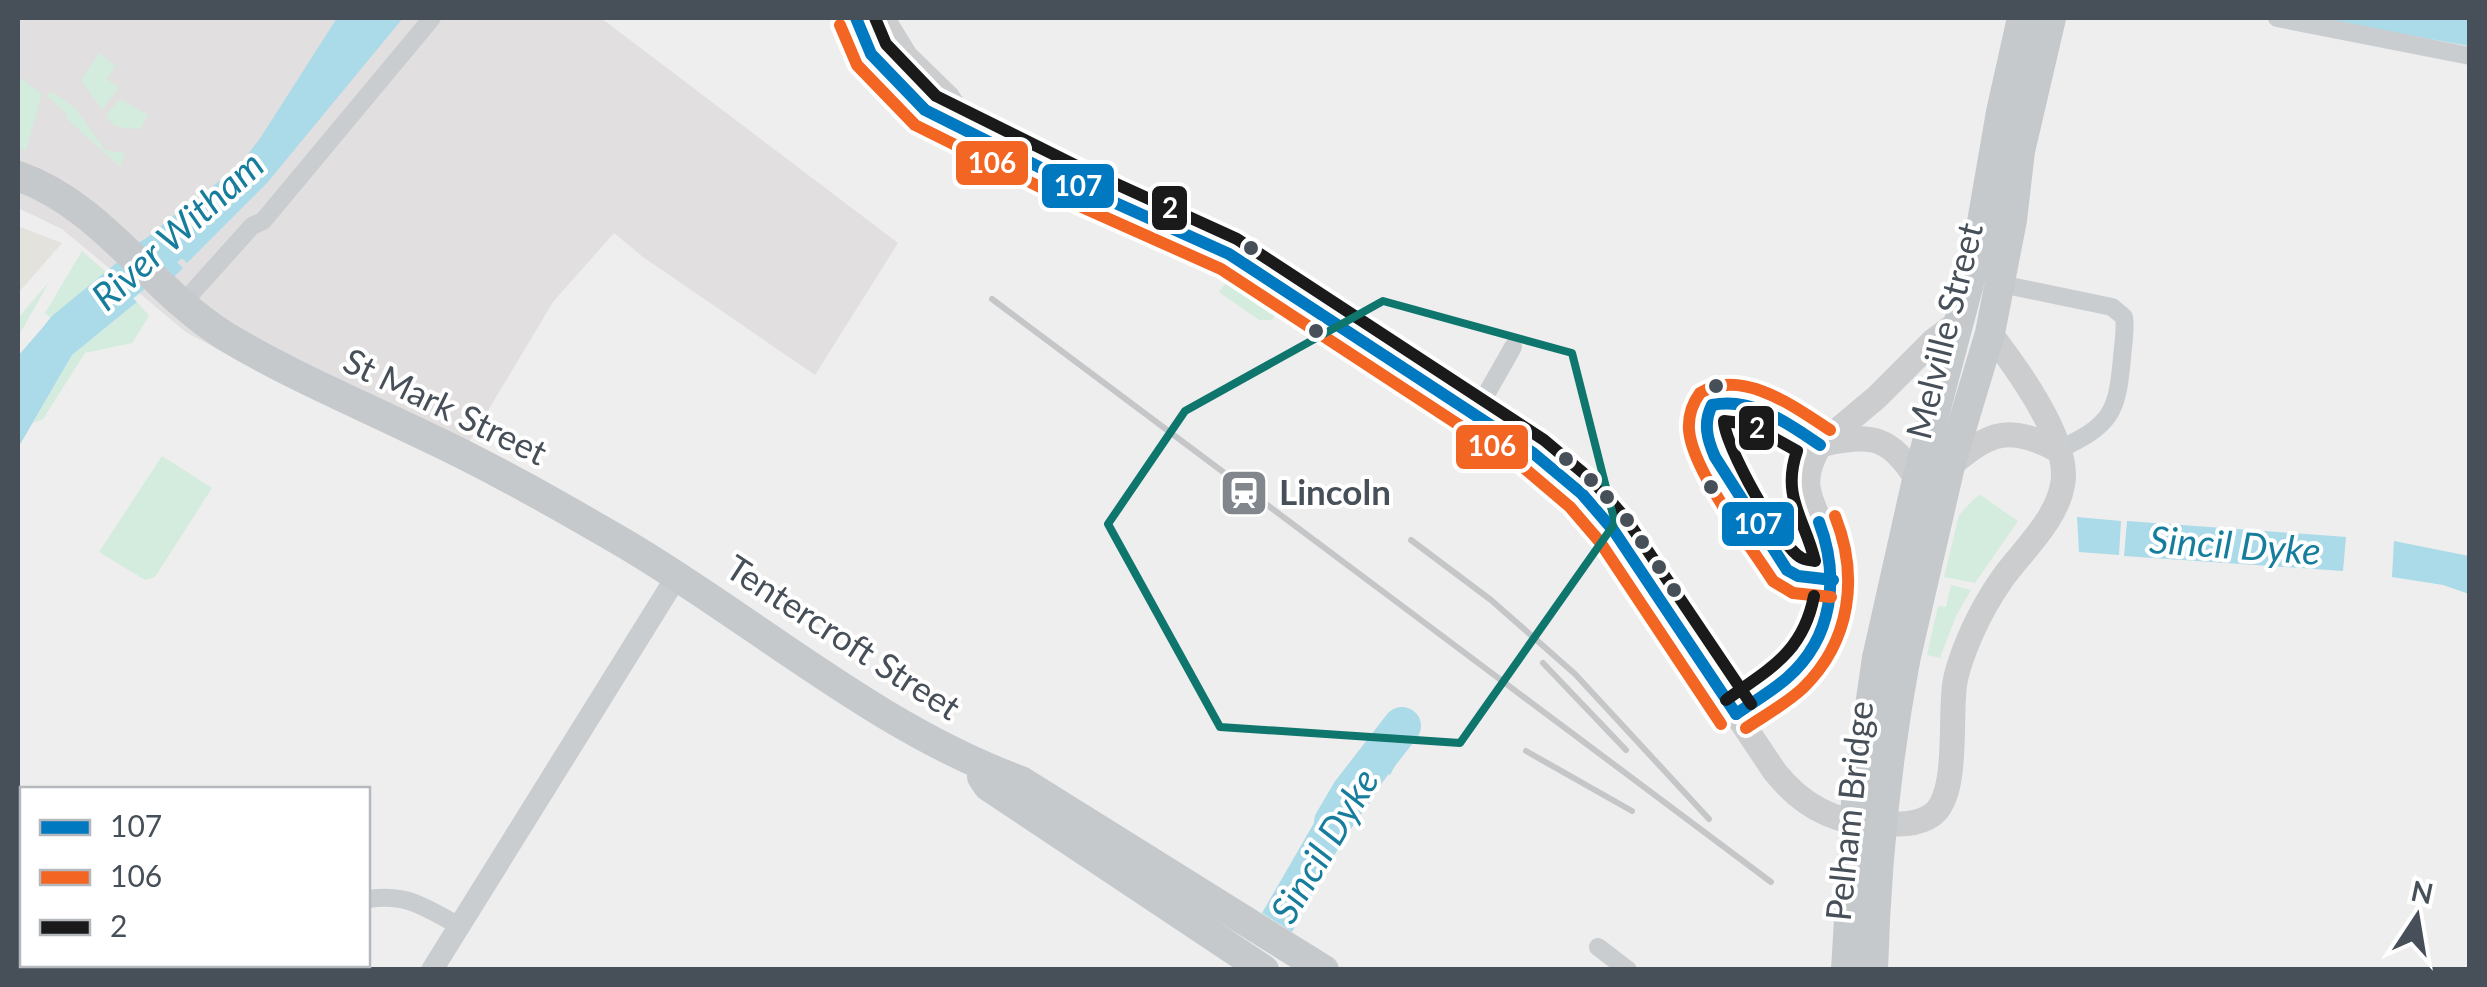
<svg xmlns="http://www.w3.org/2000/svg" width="2487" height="987" viewBox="0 0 2487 987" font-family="Lato,sans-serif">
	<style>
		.commercial { fill: #e4e2dc }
		.education { fill: #e1dfdf }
		.green { fill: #d4ecde }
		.water { fill: #abdae8 }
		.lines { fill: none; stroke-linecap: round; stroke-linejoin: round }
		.river { stroke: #abdae8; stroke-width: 38 }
		.minor { stroke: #cacdcf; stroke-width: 18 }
		.tertiary { stroke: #cacdcf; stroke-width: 22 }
		.secondary { stroke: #cbcdcf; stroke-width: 25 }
		.primary { stroke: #c5c9cc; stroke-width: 30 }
		.rail { stroke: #c4c6c8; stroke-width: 6 }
		.primary-bridge { stroke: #c5c9cc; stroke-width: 30 }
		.bus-1-casing { stroke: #fff; stroke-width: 20 }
		.bus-2-casing { stroke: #fff; stroke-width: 20 }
		.bus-3-casing { stroke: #fff; stroke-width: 20 }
		.bus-1 { stroke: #0079c1; stroke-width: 12 }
		.bus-2 { stroke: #f26522; stroke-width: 12 }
		.bus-3 { stroke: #1a1a1a; stroke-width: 12 }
		.marked { fill: none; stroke: #0f766e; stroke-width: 8; stroke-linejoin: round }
		.bus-dot { fill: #475059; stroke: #fff; stroke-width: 4 }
		.labels { text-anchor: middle; stroke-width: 8; stroke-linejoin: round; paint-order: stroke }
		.street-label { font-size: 35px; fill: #475059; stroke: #fff }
		.poi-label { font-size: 35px; font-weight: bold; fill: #475059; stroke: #fff; text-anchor: start }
		.water-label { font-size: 38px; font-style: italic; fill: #167d9c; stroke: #fff }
		.line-badge { stroke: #fff; stroke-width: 4 }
		.badge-label { font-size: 28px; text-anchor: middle; font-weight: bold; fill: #fff }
	</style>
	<rect width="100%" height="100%" fill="#efeeee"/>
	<polygon class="commercial" points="18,226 62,243 18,293"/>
	<polygon class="education" points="18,18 601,18 898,243 815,375 643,257 614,233 553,302 462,454 304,394 187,333 62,229 18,208"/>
	<g class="green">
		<polygon points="99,53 116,66 107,79 119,87 102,110 81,80"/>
		<polygon points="18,76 42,94 26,151 18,148"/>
		<polygon points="50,91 75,107 105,150 125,153 120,167 66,118 67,114 47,96"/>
		<path d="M120,99l28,16 -7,14c-15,-1 -28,1 -35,-14z"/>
		<polygon points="82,251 106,272 51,318 45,313"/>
		<polygon points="1228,280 1275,315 1272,320 1259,320 1219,292"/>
		<polygon points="49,282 18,337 18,318"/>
		<polygon points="137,302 149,316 132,343 85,353 43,419 33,423 72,355"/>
		<polygon points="162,456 212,488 155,577 145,580 99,552"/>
		<polygon points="1979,494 2018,521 1975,583 1944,577 1959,515"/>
		<polygon points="1951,585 1971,590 1956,616 1940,658 1927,655 1938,606 1946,607"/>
	</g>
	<g class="water">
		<polygon points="337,18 403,18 267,183 187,263 155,233 239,165 259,140"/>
		<polygon points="2313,18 2469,18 2469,46"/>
		<polygon points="150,236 183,268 174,277 138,243"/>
		<polygon points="106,272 137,302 72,355 18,448 18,356 51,318"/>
		<polygon points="2077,517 2121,521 2119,555 2079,552"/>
		<polygon points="2127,521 2346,537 2343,571 2124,556"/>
		<polygon points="2394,541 2469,556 2469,594 2443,585 2392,577"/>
		<polygon points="1394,720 1412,733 1390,775 1363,755"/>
		<polygon points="1348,771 1377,792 1345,836 1292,932 1262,913 1329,797"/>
	</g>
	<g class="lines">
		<g class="river">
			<polyline points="18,392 65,330 207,213"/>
			<polyline points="1333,822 1350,793 1402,726"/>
		</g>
		<g class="minor">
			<polyline points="2277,18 2470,56"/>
			<path d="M2001,284l111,23 12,10c2,13 -1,27 -2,41 -5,56 -11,67 -64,92"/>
			<polyline points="181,305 252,226 263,221 432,18"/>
			<polyline points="1475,414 1513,347"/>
			<polyline points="18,843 22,845"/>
			<polyline points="18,868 22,870"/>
			<path d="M368,899c39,-6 56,8 90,26"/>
			<polyline points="1598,947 1628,970"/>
		</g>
		<polyline class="tertiary" points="432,970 677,576"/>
		<g class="secondary">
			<path d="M856,18l15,36 54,56 146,73 88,37 96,49 248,163 61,46 50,53 161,241c25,31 57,51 98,51 19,1 42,4 59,-8 28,-20 17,-100 23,-133 3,-17 10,-34 17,-50 8,-18 19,-37 30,-53 21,-29 56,-60 61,-97 6,-43 -47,-115 -73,-149"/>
			<polyline points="882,18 906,57 948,98 968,130"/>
			<path d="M1824,444c48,-11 67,-7 93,36"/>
			<path d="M1950,466c41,-35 59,-41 108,-16"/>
			<path d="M1736,714c18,-13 41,-25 57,-40 33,-33 51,-91 34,-136 -15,-38 -31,-53 -7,-93l57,-48 56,-56 24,-18"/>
		</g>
		<g class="primary">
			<path d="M18,176c85,30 132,113 207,160 63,38 130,66 196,98 71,33 139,72 206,111 131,78 250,183 394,236l303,189"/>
			<polyline points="1877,658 1917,480 1976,257 2001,112 2022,18"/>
			<polyline points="1905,661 1950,466 1990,333 2012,220 2020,151 2051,18"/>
			<polyline points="982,777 988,786 1264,970"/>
		</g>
		<g class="rail">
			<polyline points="992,299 1771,882"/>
			<polyline points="1411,540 1491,600 1575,674 1709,819"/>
			<polyline points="1543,663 1626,750"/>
			<polyline points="1526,751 1632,811"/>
		</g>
		<g class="primary-bridge">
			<polyline points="1846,970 1856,803 1877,658"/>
			<path d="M1873,970c3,-104 13,-207 32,-309"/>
		</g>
		<g class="bus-1-casing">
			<g id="bus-1">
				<polyline points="856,18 871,54 925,110 1071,183 1229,254 1533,453 1582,494 1614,531 1736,714"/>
				<path d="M1820,445c-33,-22 -67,-48 -108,-40 -9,18 -5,34 3,52l72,113 11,6 35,4"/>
				<path d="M1736,714c17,-12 35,-22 51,-36 46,-40 53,-101 32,-156"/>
			</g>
		</g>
		<g class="bus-2-casing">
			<g id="bus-2">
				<polyline points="840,25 857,65 915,125 1064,199 1221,269 1523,467 1570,507 1600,542 1721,724"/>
				<path d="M1830,430c-34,-22 -88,-63 -130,-37 -8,11 -12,23 -11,37 3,40 61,115 84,151l20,12 38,4"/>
				<path d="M1746,728c19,-13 40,-24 57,-40 48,-47 56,-112 32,-172"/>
			</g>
		</g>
		<g class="bus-3-casing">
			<g id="bus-3">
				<polyline points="875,18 886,44 936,96 1079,167 1237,239 1544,440 1594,482 1627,520 1751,704"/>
				<path d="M1724,421l25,3 48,27c-16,46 8,68 18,110 -5,-1 -11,-1 -15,-4 -20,-12 -76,-113 -76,-136z"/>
				<path d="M1726,700c43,-31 77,-47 88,-104"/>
			</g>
		</g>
		<use href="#bus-1" class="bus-1"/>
		<use href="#bus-2" class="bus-2"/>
		<use href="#bus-3" class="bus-3"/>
	</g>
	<path class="marked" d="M1383,301l189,52 43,170 -155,220 -240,-16 -112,-203 77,-113z"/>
	<defs>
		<g id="station-square" transform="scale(2.5)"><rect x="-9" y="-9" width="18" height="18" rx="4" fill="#82878d" stroke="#fff"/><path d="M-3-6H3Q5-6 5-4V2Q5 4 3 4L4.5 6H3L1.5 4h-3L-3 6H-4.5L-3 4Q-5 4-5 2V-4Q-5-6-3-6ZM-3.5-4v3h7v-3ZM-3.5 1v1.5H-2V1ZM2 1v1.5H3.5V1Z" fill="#fff"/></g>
	</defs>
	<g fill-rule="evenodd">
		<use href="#station-square" x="1244" y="493"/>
	</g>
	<g class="bus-dot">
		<circle cx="1251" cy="248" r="9"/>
		<circle cx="1316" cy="331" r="9"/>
		<circle cx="1716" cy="386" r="9"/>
		<circle cx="1566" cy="459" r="9"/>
		<circle cx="1591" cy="480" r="9"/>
		<circle cx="1711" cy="487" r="9"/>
		<circle cx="1607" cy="497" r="9"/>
		<circle cx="1627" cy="520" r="9"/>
		<circle cx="1642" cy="542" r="9"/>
		<circle cx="1659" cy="567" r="9"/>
		<circle cx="1674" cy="590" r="9"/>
	</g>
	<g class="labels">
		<g class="street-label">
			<text transform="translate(1945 331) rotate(-76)" y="12">Melville Street</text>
			<text transform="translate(445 407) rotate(26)" y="12">St Mark Street</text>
			<text transform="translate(843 638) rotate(33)" y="12">Tentercroft Street</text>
			<text transform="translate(1850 811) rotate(-84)" y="12">Pelham Bridge</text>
		</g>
		<g class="poi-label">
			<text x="1279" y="505">Lincoln</text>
		</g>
		<g class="water-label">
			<text transform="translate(178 231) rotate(-42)" y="13">River Witham</text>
			<text transform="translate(2235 546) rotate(4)" y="13">Sincil Dyke</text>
			<text transform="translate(1325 846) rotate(-59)" y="13">Sincil Dyke</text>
		</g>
	</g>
	<g class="line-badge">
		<rect x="954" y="139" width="76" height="48" rx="10" fill="#f26522"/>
		<rect x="1040" y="162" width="76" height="48" rx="10" fill="#0079c1"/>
		<rect x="1150" y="184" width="39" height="48" rx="10" fill="#1a1a1a"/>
		<rect x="1737" y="404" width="39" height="48" rx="10" fill="#1a1a1a"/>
		<rect x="1454" y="423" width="76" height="48" rx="10" fill="#f26522"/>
		<rect x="1720" y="500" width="76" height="48" rx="10" fill="#0079c1"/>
	</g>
	<g class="badge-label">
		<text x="992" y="173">106</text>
		<text x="1078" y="196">107</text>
		<text x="1170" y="218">2</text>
		<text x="1757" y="438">2</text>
		<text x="1492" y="456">106</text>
		<text x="1758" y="534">107</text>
	</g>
	<rect width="2487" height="987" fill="none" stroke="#475059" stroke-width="40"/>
	<rect x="20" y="787" width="350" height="180" fill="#ffffff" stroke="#b5b9bd" stroke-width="2.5"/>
	<rect x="40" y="820" width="50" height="15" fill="#0079c1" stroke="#b5b9bd" stroke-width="2.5"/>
	<text x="110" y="837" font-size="30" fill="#475059">107</text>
	<rect x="40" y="870" width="50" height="15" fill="#f26522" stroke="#b5b9bd" stroke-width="2.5"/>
	<text x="110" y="887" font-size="30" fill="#475059">106</text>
	<rect x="40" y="920" width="50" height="15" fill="#1a1a1a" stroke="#b5b9bd" stroke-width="2.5"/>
	<text x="110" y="937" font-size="30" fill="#475059">2</text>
	<g transform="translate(2417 917) rotate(12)" stroke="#ffffff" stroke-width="8" paint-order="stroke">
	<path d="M0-8L18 38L0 25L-18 38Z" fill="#475059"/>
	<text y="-15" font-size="28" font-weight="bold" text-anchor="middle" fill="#475059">N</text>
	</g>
</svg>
